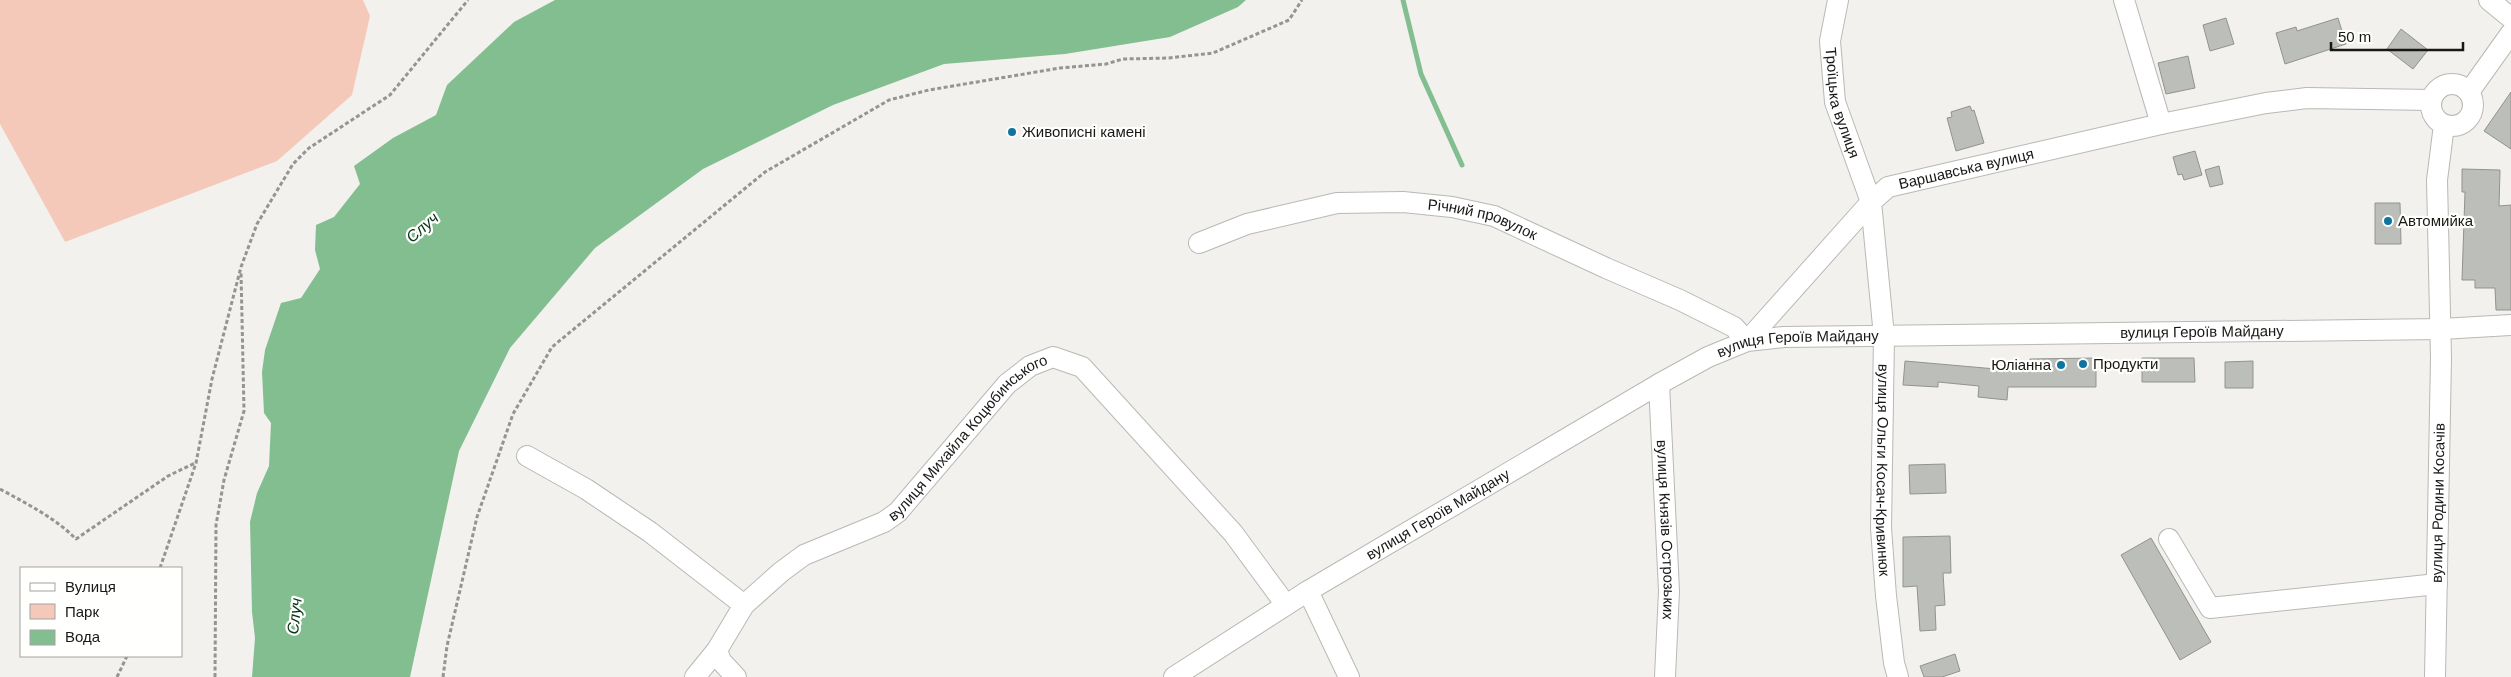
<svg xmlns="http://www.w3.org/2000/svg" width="2511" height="677" viewBox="0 0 2511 677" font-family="Arial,sans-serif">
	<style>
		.green { fill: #f5c9ba }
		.water { fill: #82be90 }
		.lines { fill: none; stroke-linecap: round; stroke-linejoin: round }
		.stream { stroke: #82be90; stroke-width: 5 }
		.building { fill: #bcbeba; stroke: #929390 }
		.minor-casing { stroke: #b9b8b5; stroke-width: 22 }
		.path { stroke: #949492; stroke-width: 3; stroke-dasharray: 4 2.5; stroke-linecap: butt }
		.minor { stroke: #fff; stroke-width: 20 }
		.poi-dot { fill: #0e75a1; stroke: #fffffd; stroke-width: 2 }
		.labels { text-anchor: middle; stroke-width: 4.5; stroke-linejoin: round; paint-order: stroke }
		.street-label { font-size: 15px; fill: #181817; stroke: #fffffd }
		.poi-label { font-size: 15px; fill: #181817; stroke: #fffffd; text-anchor: start }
		.water-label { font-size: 16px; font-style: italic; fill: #063517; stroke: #fffffd }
	</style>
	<rect width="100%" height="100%" fill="#f2f1ee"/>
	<polygon class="green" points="0,0 363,0 370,16 352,95 277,161 65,242 0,124"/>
	<polygon class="water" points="555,0 1246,0 1238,7 1170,37 1065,54 944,64 833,105 703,169 595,248 510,348 459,451 410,677 252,677 255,638 252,612 250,522 257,493 269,466 271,423 264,413 262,372 265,350 281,303 301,298 320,269 315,250 316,225 334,217 360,184 354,166 393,138 436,115 447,85 514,22"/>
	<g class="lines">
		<polyline class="stream" points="1403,0 1421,74 1462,165"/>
	</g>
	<g class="building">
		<polygon points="2226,18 2234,44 2210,51 2203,25"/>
		<polygon points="2338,18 2346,44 2285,64 2276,33 2296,27 2297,31"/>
		<polygon points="2401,29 2428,50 2413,69 2387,49"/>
		<polygon points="2188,56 2195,88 2166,94 2158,63"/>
		<polygon points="2511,92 2511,149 2484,131"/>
		<polygon points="1970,106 1972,111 1974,110 1984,143 1956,151 1947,118 1952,117 1951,112"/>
		<polygon points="2195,151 2202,175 2184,180 2182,174 2178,175 2173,157"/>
		<polygon points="2219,166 2223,184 2210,187 2205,170"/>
		<polygon points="2462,169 2500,170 2499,206 2511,205 2511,310 2496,310 2495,288 2475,288 2475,280 2462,280 2465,192 2462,192"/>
		<polygon points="2375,203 2400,203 2401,244 2375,244"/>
		<polygon points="2096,358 2096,387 2008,387 2007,400 1978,397 1979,386 1938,382 1938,387 1903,385 1905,361 2030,372 2030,359"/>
		<polygon points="2142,358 2194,358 2195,382 2142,382"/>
		<polygon points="2253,361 2253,388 2225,388 2225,362"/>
		<polygon points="1945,464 1946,493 1910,494 1909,465"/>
		<polygon points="1950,536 1951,573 1943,573 1945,605 1935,606 1936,630 1920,631 1917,586 1903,587 1903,537"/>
		<polygon points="2151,538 2211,642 2180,660 2121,555"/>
		<polygon points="1955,654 1960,671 1942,677 1924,677 1920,666"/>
	</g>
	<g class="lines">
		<g class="minor-casing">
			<g id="minor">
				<path id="s1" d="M1838,0l-8,41 5,61 36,100 13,134 -3,192 5,68 8,67 4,14"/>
				<polyline points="2124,0 2161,124"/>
				<polyline points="2489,0 2511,18"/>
				<circle cx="2452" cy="105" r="21"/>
				<polyline points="2469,92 2511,33"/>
				<path id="s2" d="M1199,243l48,-19 90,-21 66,-1 49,5 42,9 112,52 74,32 54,27 13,14 124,-139 17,-15 273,-63 105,-21 41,-5 124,2"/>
				<path id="s3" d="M1659,384l10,207 -4,86"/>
				<polyline points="527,456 586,489 650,532 744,605"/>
				<polyline points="2169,539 2210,608 2437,584"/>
				<polyline points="1308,591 1349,677"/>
				<polyline points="717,650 721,661 736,677"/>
				<path id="s4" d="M695,677l22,-27 27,-45 37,-33 23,-17 80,-33 14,-10 109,-128 23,-18 23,-9 29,10 151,166 53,72"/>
				<path id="s5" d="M1174,677l134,-86 351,-207 49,-27 39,-16 37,-4 657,-8 70,-4"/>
				<path id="s6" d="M2435,677l6,-319 -4,-178 7,-55"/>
			</g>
		</g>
		<g class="path">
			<path d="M0,489c27,15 54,28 76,50l92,-63 27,-13"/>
			<polyline points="160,568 196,463 212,379 241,267 257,224 293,164 309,148 390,95 468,0"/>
			<polyline points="117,677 127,656"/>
			<polyline points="215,677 216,525 224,480 244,411 241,272"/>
			<polyline points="443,677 447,646 477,517 513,414 552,347 765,172 889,100 929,90 1060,68 1106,64 1123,59 1169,58 1213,53 1289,20 1302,0"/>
		</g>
		<use href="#minor" class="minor"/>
	</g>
	<g class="poi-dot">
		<circle cx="1012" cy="132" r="5"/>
		<circle cx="2388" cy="221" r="5"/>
		<circle cx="2083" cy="364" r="5"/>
		<circle cx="2061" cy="365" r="5"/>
	</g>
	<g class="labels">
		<g class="street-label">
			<text dy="5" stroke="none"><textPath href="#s1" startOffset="105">Троїцька вулиця</textPath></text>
			<text dy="5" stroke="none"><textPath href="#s2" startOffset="875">Варшавська вулиця</textPath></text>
			<text dy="5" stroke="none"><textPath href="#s2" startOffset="292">Річний провулок</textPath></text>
			<text dy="5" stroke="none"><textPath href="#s5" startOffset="1120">вулиця Героїв Майдану</textPath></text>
			<text dy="5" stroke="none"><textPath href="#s5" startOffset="715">вулиця Героїв Майдану</textPath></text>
			<text dy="5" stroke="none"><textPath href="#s4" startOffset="372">вулиця Михайла Коцюбинського</textPath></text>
			<text dy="5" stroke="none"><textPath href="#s1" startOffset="478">вулиця Ольги Косач-Кривинюк</textPath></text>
			<text dy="5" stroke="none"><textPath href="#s6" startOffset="174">вулиця Родини Косачів</textPath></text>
			<text dy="5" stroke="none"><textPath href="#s5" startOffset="310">вулиця Героїв Майдану</textPath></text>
			<text dy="5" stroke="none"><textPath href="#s3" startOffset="146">вулиця Князів Острозьких</textPath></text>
		</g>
		<g class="poi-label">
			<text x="1022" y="137">Живописні камені</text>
			<text x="2398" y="226">Автомийка</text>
			<text x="2093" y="369">Продукти</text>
			<text x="2051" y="370" text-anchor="end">Юліанна</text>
		</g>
		<g class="water-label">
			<text transform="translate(422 227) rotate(-41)" y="6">Случ</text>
			<text transform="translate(294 616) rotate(-84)" y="6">Случ</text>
		</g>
	</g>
	<rect x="20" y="567" width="162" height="90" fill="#fffffd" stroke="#a3a3a1"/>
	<rect x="30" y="583" width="25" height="8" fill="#ffffff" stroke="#a3a3a1"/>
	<text x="65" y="592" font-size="15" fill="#181817">Вулиця</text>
	<rect x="30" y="604" width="25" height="15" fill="#f5c9ba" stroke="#a3a3a1"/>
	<text x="65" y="617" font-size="15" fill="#181817">Парк</text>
	<rect x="30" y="630" width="25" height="15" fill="#82be90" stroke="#a3a3a1"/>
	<text x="65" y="642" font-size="15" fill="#181817">Вода</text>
	<path d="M2331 42v8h132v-8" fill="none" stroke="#181817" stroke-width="2.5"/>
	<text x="2338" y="42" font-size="15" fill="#181817" stroke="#fffffd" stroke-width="4" paint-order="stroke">50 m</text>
</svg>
